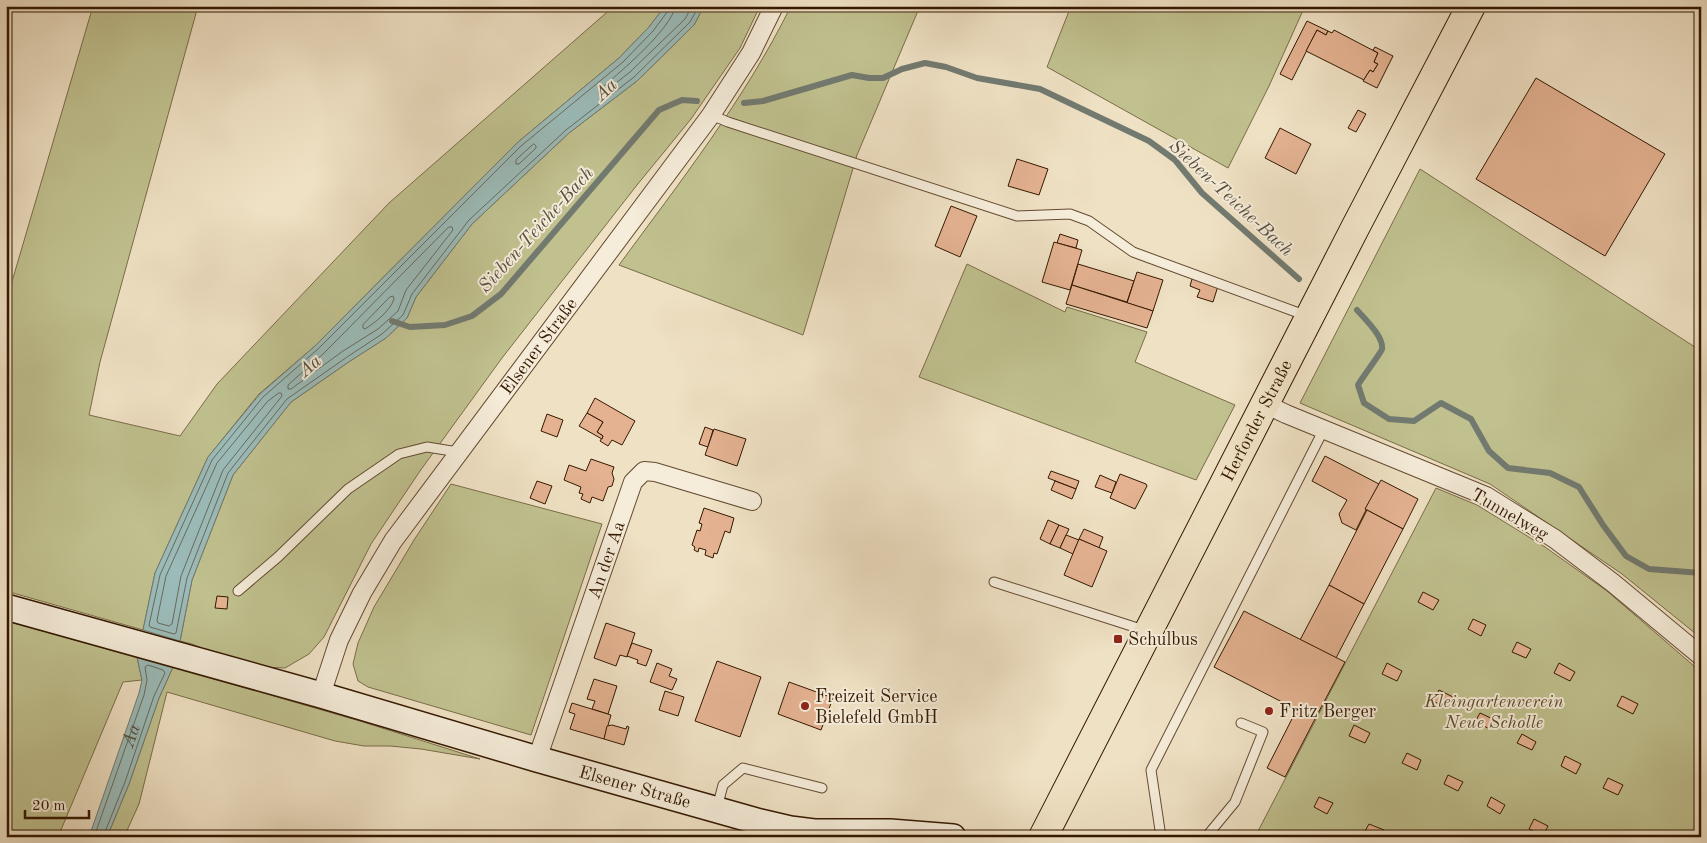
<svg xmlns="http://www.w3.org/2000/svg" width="1707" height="843" viewBox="0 0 1707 843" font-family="'Old Standard TT',serif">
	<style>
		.green { fill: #c0c18f; stroke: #7a6c48 }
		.water { fill: #9bbcba; stroke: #727a70 }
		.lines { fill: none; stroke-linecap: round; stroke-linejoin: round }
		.shore { stroke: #686a5d; stroke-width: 1 }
		.stream { stroke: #727a70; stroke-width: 6 }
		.building { fill: #e4b291; stroke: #341800 }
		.service-casing { stroke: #634a31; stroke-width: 11 }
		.minor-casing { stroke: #634a31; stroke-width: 20 }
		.secondary-casing { stroke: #341800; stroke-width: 28 }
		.primary-casing { stroke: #341800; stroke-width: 30 }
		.service { stroke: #f5ecd9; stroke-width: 9 }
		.minor { stroke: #f5ecd9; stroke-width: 18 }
		.secondary { stroke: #f5ecd9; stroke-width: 25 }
		.primary { stroke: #efe1c4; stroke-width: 28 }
		.poi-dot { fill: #8f2418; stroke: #f5ecd9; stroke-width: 2 }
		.labels { text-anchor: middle; stroke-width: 4; stroke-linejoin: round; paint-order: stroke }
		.street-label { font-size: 18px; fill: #341800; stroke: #f5ecd9 }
		.poi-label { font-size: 18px; fill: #341800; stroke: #f5ecd9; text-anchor: start }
		.park-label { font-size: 18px; font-style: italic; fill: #5e4b2b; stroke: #f5ecd9 }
		.water-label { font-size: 19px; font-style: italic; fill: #585141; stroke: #f5ecd9 }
	</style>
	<rect width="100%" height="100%" fill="#efe1c4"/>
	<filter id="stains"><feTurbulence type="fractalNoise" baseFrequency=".004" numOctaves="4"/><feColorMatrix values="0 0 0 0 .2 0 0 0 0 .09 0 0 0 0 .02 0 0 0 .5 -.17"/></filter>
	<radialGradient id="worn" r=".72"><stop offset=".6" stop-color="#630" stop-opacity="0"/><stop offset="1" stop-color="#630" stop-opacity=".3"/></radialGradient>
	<g class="green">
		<polygon points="93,6 198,6 100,362 89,415 180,436 217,384 389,203 614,6 665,6 649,27 619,58 518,142 315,346 259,394 208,457 155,573 143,630 6,591 6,302"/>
		<polygon points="704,6 760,6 740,48 691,119 637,185 502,358 420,471 371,544 324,637 309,654 285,668 262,667 226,659 192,644 180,641 192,580 233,475 291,402 350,361 386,338 407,318 416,297 472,224 569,133 637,81 694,25"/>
		<path d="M791,6h129l-63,149 -54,180 -184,-70c61,-83 126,-166 172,-259z"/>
		<polygon points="1071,6 1305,6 1269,86 1228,168 1047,67"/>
		<polygon points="1420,169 1701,351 1701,638 1622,574 1490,484 1300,403"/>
		<polygon points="967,264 1065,312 1067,307 1147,332 1135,362 1235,405 1196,480 919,377"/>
		<polygon points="451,484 602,524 531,735 368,687 358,681 353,664 358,643 374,607 414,540"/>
		<polygon points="1436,488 1477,505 1545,547 1607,591 1701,672 1701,837 1255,837"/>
		<polygon points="6,621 137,657 142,680 123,682 58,837 6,837"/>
		<polygon points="173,667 360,721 480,759 421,749 390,746 364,746 335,741 167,692 139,804 124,837 107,837 129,784 159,698"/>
	</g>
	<g class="water">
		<polygon points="665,6 704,6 694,25 637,81 569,133 472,224 416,297 407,318 386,338 350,361 291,402 233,475 192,580 180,641 143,630 155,573 208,457 260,394 315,346 518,142 619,58 649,27"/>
		<polygon points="137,657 173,667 159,698 129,784 107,837 89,837 139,693 142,680"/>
	</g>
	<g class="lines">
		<g class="shore">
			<polyline points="669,6 668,11 653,31 623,62 521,146 318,349 263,397 212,460 160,575 149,625 150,627 174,634 176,633 187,578 228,473 287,399 347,357 382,334 403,315 412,294 469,220 566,130 634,77 690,22 699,6"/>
			<path d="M675,6c-1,21 -59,70 -76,84v4h3l28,-22 55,-53 7,-13"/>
			<polygon points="534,144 536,146 536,148 519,164 516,164 516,160"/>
			<polygon points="449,227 452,227 453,230 406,290 398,311 378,329 343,351 291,389 288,389 288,385 323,354"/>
			<path d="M390,297l3,-1 1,3c-4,12 -18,23 -29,30l-2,-1v-3z"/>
			<polygon points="279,393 281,393 282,396 223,470 181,576 172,624 169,626 158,623 157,620 166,576 217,463 267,402"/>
			<path id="s1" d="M94,837l50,-142 3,-15 -2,-13 3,-2 15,5 2,3 -11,23 -29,86 -22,55"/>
		</g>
		<g class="stream">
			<polyline points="744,103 763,101 852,75 869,78 883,78 902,69 925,63 946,67 977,78 1040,89 1149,141 1175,160 1202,193 1299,279"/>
			<path d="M1357,310c8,9 27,27 25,39 -1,4 -21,30 -24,36l6,18 25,16 25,2 27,-18 30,16 18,32 19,17 42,5 29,14 24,38 23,31 23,13 52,4"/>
			<polyline points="392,321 410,327 445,325 472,316 501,294 659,110 682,100 697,101"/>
		</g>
	</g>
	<g class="building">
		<polygon points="1307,21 1328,31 1326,35 1317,30 1292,80 1280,74"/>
		<polygon points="1317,30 1326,35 1328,31 1332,33 1334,30 1378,53 1374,62 1378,64 1373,72 1370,70 1364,80 1306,51"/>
		<polygon points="1375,47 1393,56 1377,88 1363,81 1370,70 1373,72 1378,64 1374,62 1378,53 1373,50"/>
		<polygon points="1536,78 1665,154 1605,256 1476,179"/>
		<polygon points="1358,110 1366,114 1356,132 1348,128"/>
		<polygon points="1280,128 1311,144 1296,174 1265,158"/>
		<polygon points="1017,159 1048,169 1039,195 1008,186"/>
		<polygon points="951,206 977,216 960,257 935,246"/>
		<polygon points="1060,234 1078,240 1076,248 1057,243"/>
		<polygon points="1054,242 1082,250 1070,290 1042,282"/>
		<polygon points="1078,264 1134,281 1127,302 1072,285"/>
		<polygon points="1137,272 1163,280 1153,311 1127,303"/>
		<polygon points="1192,279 1218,286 1213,302 1197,297 1200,290 1190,286"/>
		<polygon points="1072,285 1153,311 1147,328 1066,304"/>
		<polygon points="595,398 635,421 622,445 612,440 608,446 600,441 603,436 597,432 603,422 587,413"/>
		<polygon points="587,413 603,422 597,432 603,436 602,439 579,426"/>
		<polygon points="547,414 563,420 557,437 541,431"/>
		<polygon points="705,427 713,430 708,447 699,444"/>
		<polygon points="714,429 746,439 737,466 705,455"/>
		<polygon points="1325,456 1379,484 1356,530 1342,523 1339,514 1347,500 1312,481"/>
		<polygon points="591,459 614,467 612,473 614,479 612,486 608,487 603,501 592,497 590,503 581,499 583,494 579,493 581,487 564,480 569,465 586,471"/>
		<polygon points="1051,471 1079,481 1076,489 1048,478"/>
		<polygon points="1120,474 1146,484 1147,486 1135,509 1110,498"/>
		<polygon points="1100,475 1116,482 1112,493 1095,487"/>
		<polygon points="1381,480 1418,499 1403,529 1365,509"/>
		<polygon points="537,481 552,486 545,504 530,498"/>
		<polygon points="1055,481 1076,489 1072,499 1051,490"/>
		<polygon points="704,508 734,518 730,533 725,531 717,554 714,553 713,558 705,555 706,550 699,548 698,552 694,550 695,547 692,545 697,530 700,531 702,524 699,523"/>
		<polygon points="1367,510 1403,529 1364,604 1329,585"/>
		<polygon points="1048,520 1059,525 1050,544 1040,539"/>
		<polygon points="1059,525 1069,529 1060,548 1050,544"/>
		<polygon points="1084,529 1103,537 1099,548 1079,539"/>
		<polygon points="1066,535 1079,540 1073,554 1060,548"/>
		<polygon points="1079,539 1107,551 1092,587 1064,575"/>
		<polygon points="1329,585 1364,604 1336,658 1300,640"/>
		<polygon points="1423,592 1439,600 1433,610 1418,602"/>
		<polygon points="217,596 228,597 227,609 215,608"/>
		<polygon points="1244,611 1345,662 1315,719 1214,667"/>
		<polygon points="1473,619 1486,625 1481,636 1468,629"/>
		<polygon points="606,623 635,633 627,657 620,655 616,666 594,658"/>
		<polygon points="1517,642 1531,649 1526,658 1512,652"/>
		<polygon points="632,643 652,650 646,666 637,663 638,660 627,656"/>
		<polygon points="717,661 761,677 740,737 695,721"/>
		<polygon points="657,663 672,669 669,676 677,679 672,690 650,682"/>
		<polygon points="1387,663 1402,671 1397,681 1382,674"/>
		<polygon points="1559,663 1575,672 1570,681 1554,673"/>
		<polygon points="594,679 617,686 608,714 592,709 595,701 587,699"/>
		<polygon points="789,682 833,698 821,730 778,714"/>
		<polygon points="1439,690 1453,697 1447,708 1433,701"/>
		<polygon points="665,691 684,697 678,716 659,710"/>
		<polygon points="1622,696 1638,704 1633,714 1617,706"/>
		<polygon points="572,703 611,715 604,739 570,729 575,714 569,712"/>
		<polygon points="1297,709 1315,719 1285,777 1267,768"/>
		<polygon points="1480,713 1495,720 1490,729 1475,722"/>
		<polygon points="612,725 626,729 627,726 629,727 624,745 604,739 607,726"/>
		<polygon points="1354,725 1370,733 1365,743 1349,736"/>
		<polygon points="1522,734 1536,742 1532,750 1517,743"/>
		<polygon points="1407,753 1421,760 1417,770 1402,763"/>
		<polygon points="1565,756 1581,764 1576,774 1561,766"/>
		<polygon points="1448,775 1463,782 1458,791 1444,784"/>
		<polygon points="1608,778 1623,785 1618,795 1603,788"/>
		<polygon points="1319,797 1333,803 1327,814 1314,807"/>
		<polygon points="1491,797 1505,805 1500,814 1487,806"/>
		<polygon points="1534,819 1548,826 1543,836 1529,829"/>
		<polygon points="1369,824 1384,830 1381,837 1372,837 1364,833"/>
	</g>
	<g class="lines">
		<g class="service-casing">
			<g id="service">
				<polyline points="711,115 728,122 1017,216 1070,214 1089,221 1133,252 1307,316"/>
				<polyline points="994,582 1147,631"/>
				<polyline points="238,591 278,557 348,489 399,454 427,447 458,452"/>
				<polyline points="717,808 723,785 743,768 822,788"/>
				<polyline points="1161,837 1151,770 1324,429"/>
				<polyline points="1206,837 1235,802 1263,732 1241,723"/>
			</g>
		</g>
		<g class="minor-casing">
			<g id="minor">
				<polyline points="1265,404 1286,414 1486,496 1555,539 1613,583 1701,656"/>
				<path id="s2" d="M321,695l18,-55 23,-47 31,-52 318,-426 40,-62 23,-47"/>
				<polyline points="537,759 633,482 644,471 655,472 752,501"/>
			</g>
		</g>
		<g class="secondary-casing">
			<g id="secondary">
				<path id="s3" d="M6,607l315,88 216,64 223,63 30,7 24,3h76l63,5"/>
			</g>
		</g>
		<g class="primary-casing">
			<g id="primary">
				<path id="s4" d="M1043,837l312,-609 116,-222"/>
			</g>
		</g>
		<use href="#service" class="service"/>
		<use href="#minor" class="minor"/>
		<use href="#secondary" class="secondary"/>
		<use href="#primary" class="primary"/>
	</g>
	<g class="poi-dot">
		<rect x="1113" y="634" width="10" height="10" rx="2.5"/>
		<circle cx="805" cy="706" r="5"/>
		<circle cx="1269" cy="711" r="5"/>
	</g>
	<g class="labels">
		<g class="street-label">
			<text dy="6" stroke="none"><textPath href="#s2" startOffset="414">Elsener Straße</textPath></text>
			<text dy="6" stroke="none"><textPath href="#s4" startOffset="468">Herforder Straße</textPath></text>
			<text transform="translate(1510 514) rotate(30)" y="6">Tunnelweg</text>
			<text transform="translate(606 560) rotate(-71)" y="6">An der Aa</text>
			<text dy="6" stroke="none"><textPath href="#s3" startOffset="654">Elsener Straße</textPath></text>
		</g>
		<g class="poi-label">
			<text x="1128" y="645">Schulbus</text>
			<text x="815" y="702">Freizeit Service<tspan x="815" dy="21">Bielefeld GmbH</tspan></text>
			<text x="1279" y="717">Fritz Berger</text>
		</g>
		<g class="park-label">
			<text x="1494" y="707">Kleingartenverein<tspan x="1494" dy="21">Neue Scholle</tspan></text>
		</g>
		<g class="water-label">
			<text transform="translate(605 89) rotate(-43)" y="7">Aa</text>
			<text transform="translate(1232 197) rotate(43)" y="7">Sieben-Teiche-Bach</text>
			<text transform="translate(535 229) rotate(-48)" y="7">Sieben-Teiche-Bach</text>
			<text transform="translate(309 365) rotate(-41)" y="7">Aa</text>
			<text dy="7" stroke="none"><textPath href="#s1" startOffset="108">Aa</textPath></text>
		</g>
	</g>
	<rect width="1707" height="843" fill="none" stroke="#efe1c4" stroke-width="25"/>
	<rect x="8" y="8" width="1692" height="828" fill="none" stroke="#341800" stroke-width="2.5"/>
	<rect x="12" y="12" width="1682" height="818" fill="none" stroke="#341800"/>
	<path d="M25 810v8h64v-8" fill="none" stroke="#341800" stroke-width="2.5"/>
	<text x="32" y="810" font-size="15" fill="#341800" stroke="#f5ecd9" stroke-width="4" paint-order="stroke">20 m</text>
	<rect width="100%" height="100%" filter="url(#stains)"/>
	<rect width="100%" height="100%" fill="url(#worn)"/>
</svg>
